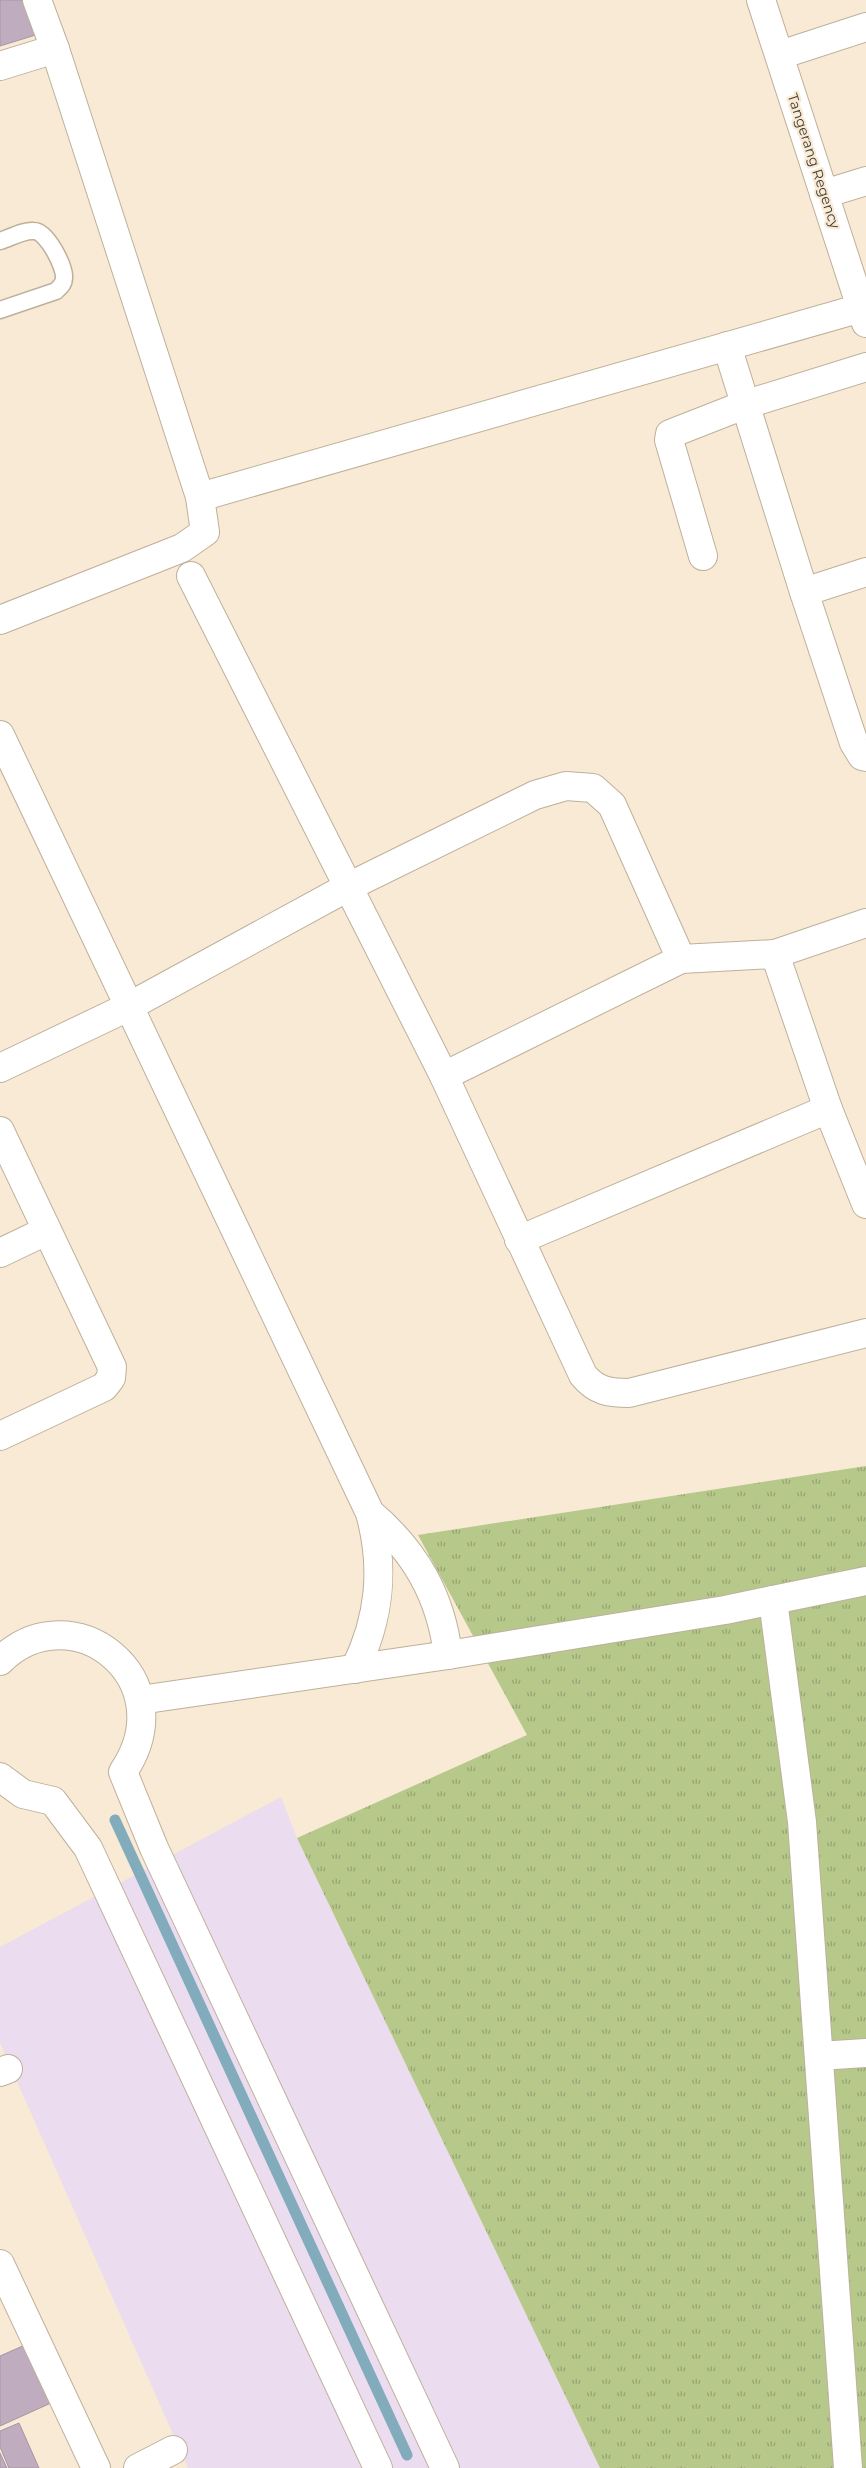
<svg xmlns="http://www.w3.org/2000/svg" width="866" height="2468" viewBox="0 0 866 2468" font-family="Montserrat,sans-serif">
	<style>
		.commercial { fill: #ebdcef }
		.grass { fill: url(#grass-tufts) }
		.lines { fill: none; stroke-linecap: round; stroke-linejoin: round }
		.stream { stroke: #82acbc; stroke-width: 11 }
		.building { fill: #bfacbe; stroke: #a794a5 }
		.service-casing { stroke: #beb09b; stroke-width: 19 }
		.minor-casing { stroke: #beb09b; stroke-width: 30 }
		.tertiary-casing { stroke: #beb09b; stroke-width: 30 }
		.service { stroke: #fff; stroke-width: 16 }
		.minor { stroke: #fff; stroke-width: 28 }
		.tertiary { stroke: #fff; stroke-width: 28 }
		.labels { text-anchor: middle; stroke-width: 4.5; stroke-linejoin: round; paint-order: stroke }
		.street-label { font-size: 14px; fill: #413b33; stroke: #f8ead4 }
	</style>
	<defs>
		<pattern id="grass-tufts" width="24" height="20" patternUnits="userSpaceOnUse" patternTransform="scale(1.25)"><rect width="24" height="20" fill="#b7c88b"/><path d="M3 7l-1-3M5 7V3M7 7l1-3M15 17l-1-3M17 17v-4M19 17l1-3" fill="none" stroke="#96a472"/></pattern>
	</defs>
	<rect width="100%" height="100%" fill="#f8ead4"/>
	<polygon class="commercial" points="281,1797 297,1838 600,2468 188,2468 0,2043 0,1947"/>
	<polygon class="grass" points="866,1466 866,2468 600,2468 297,1838 527,1735 418,1535"/>
	<g class="lines">
		<polyline class="stream" points="115,1820 407,2455"/>
	</g>
	<g class="building">
		<polygon points="0,0 29,0 42,33 0,46"/>
		<polygon points="25,2345 51,2403 0,2426 0,2356"/>
		<polygon points="19,2423 39,2468 9,2468 0,2447 0,2431"/>
		<polygon points="0,2453 7,2468 0,2468"/>
	</g>
	<g class="lines">
		<g class="service-casing">
			<path id="service" d="M0,241c10,-3 23,-11 34,-10 13,0 31,36 30,47 0,6 -4,9 -8,13l-56,19"/>
		</g>
		<g class="minor-casing">
			<g id="minor">
				<polyline points="37,0 55,49 200,497"/>
				<polyline points="761,0 866,323"/>
				<polyline points="780,55 866,27"/>
				<polyline points="0,66 55,49"/>
				<polyline points="824,194 866,181"/>
				<polyline points="727,346 804,592 854,743 862,756 866,757"/>
				<polyline points="703,556 669,440 670,434 744,405 866,367"/>
				<path d="M191,576l253,500 139,299c13,16 26,18 46,18l237,-60"/>
				<polyline points="804,592 866,572"/>
				<polyline points="0,620 182,548 205,532 200,497 861,308"/>
				<path d="M0,735l370,778c15,55 10,105 -15,156"/>
				<polyline points="775,954 828,1109 866,1204"/>
				<polyline points="0,1068 128,1007 348,887 535,795 566,786 593,788 612,805 681,959 775,954 866,923"/>
				<polyline points="444,1076 681,959"/>
				<polyline points="0,1131 112,1367 111,1378 104,1387 0,1436"/>
				<polyline points="519,1240 828,1109"/>
				<polyline points="0,1253 46,1231"/>
				<path d="M370,1513c45,38 71,83 78,142"/>
				<polyline points="773,1600 866,1581"/>
				<polyline points="819,2056 866,2053"/>
				<polyline points="0,2072 8,2069"/>
				<polyline points="0,2264 96,2468"/>
				<polyline points="138,2468 173,2450"/>
			</g>
		</g>
		<g class="tertiary-casing">
			<g id="tertiary">
				<path d="M0,1661c72,-71 186,18 123,111l31,76 291,620"/>
				<polyline points="140,1700 448,1655 725,1610 773,1600 802,1822 848,2468"/>
				<polyline points="0,1777 23,1794 53,1801 88,1848 378,2468"/>
			</g>
		</g>
		<use href="#service" class="service"/>
		<use href="#minor" class="minor"/>
		<use href="#tertiary" class="tertiary"/>
	</g>
	<g class="labels">
		<g class="street-label">
			<text transform="translate(814 161) rotate(72)" y="5">Tangerang Regency</text>
		</g>
	</g>
</svg>
